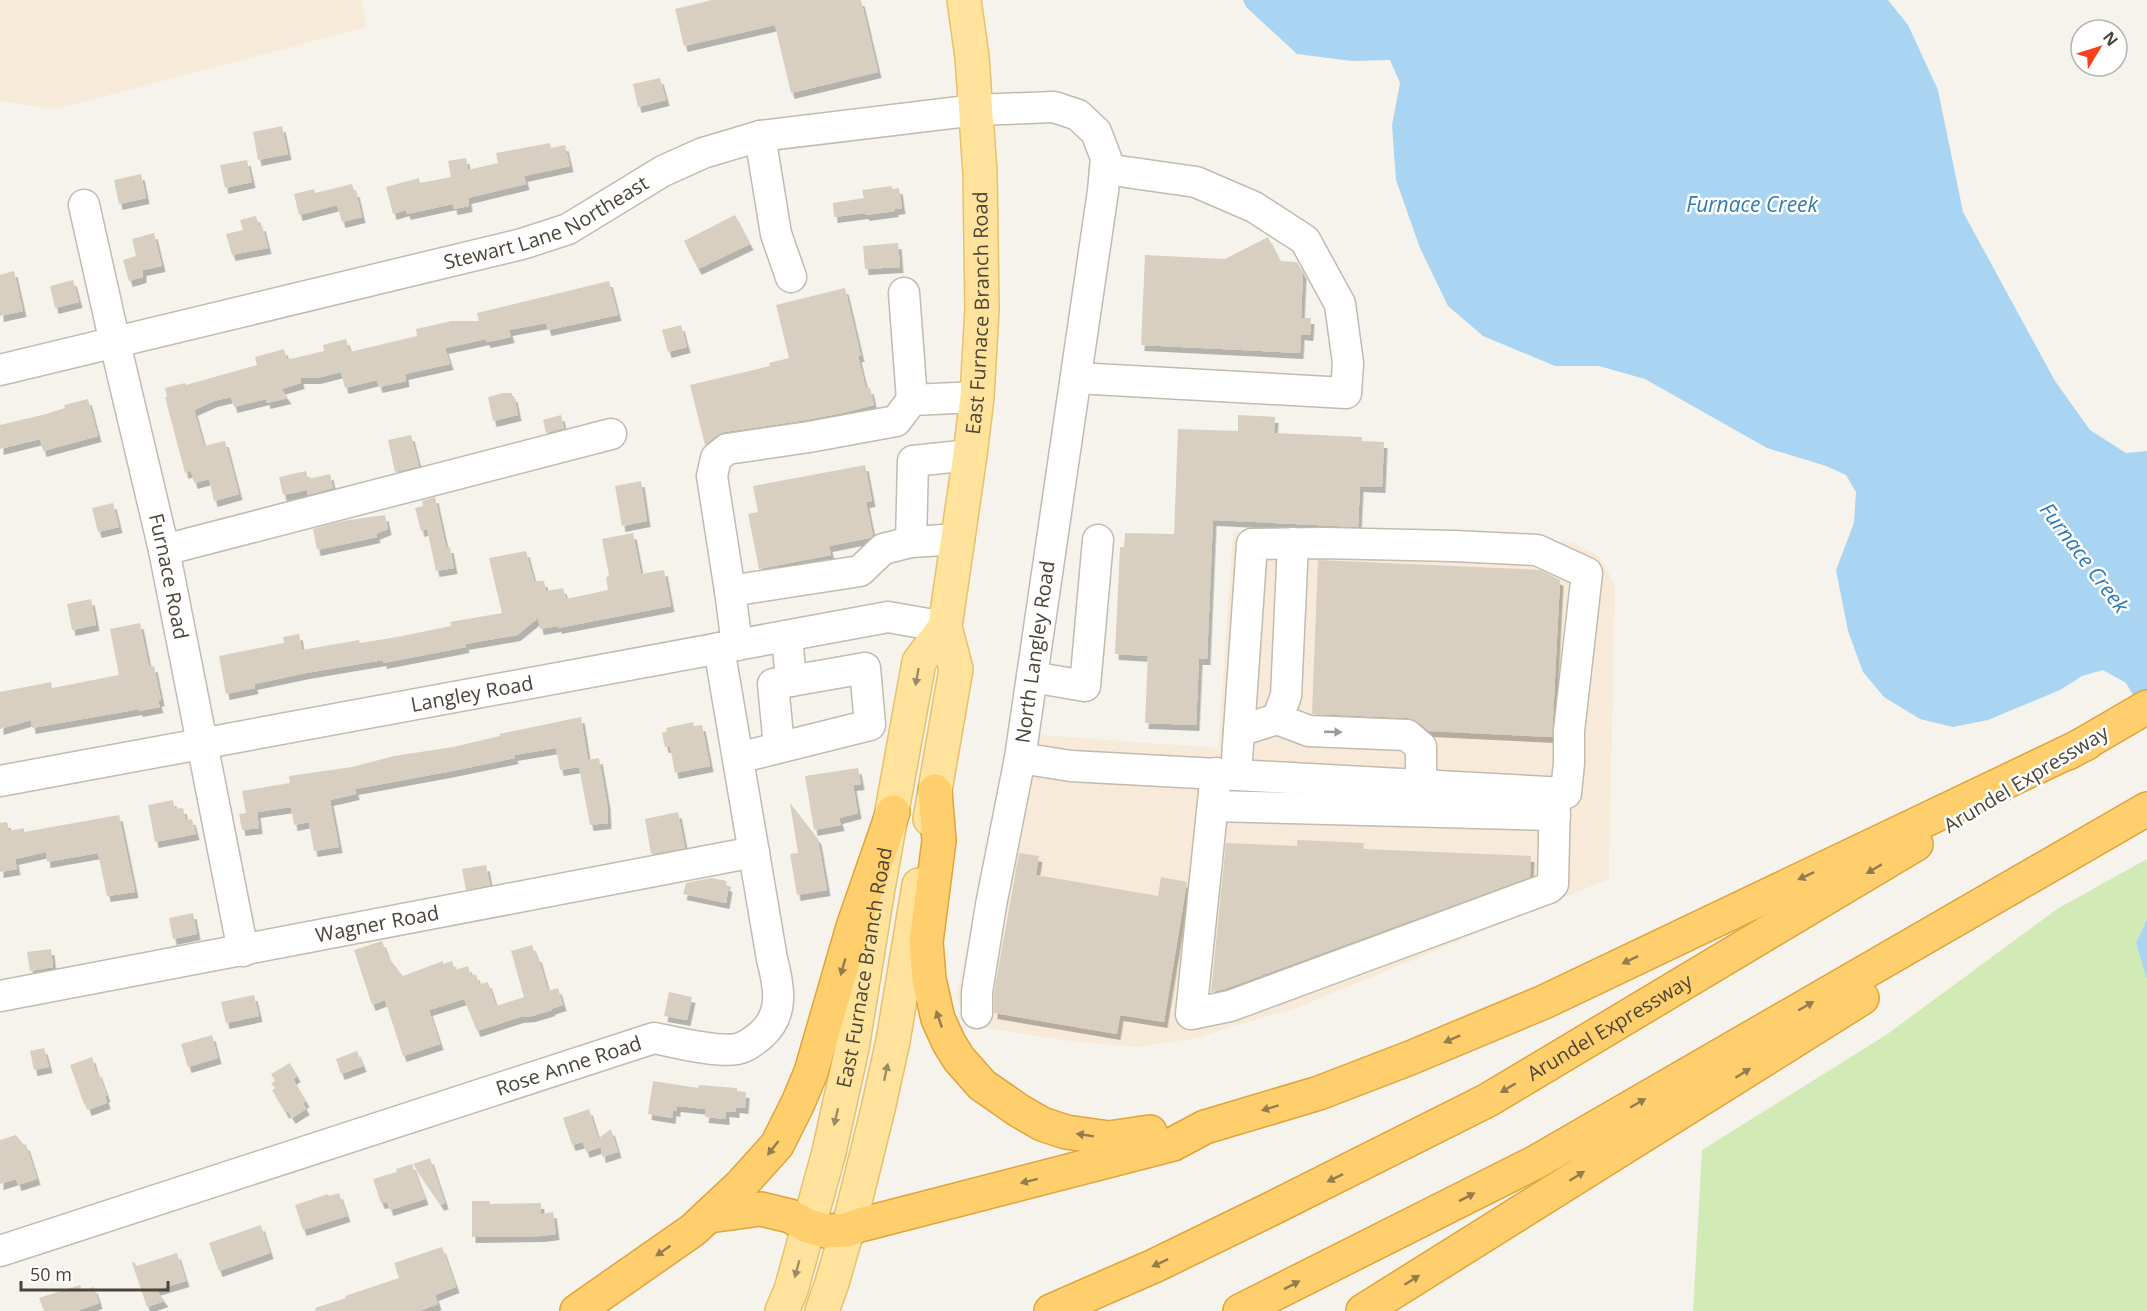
<svg xmlns="http://www.w3.org/2000/svg" width="2147" height="1311" viewBox="0 0 2147 1311" font-family="'Open Sans',sans-serif">
	<style>
		.commercial { fill: #f7ead8 }
		.green { fill: #d2eab5 }
		.water { fill: #a9d4f2 }
		.building { fill: #d8cfc1; filter: url(#shadow) }
		.lines { fill: none; stroke-linecap: round; stroke-linejoin: round }
		.minor-casing { stroke: #c2bbae; stroke-width: 33 }
		.major-casing { stroke: #e6c16a; stroke-width: 36 }
		.highway-casing { stroke: #e0a43c; stroke-width: 36 }
		.minor { stroke: #fff; stroke-width: 30 }
		.major { stroke: #ffe39c; stroke-width: 33 }
		.highway { stroke: #ffcf6e; stroke-width: 33 }
		.oneway { fill: #9c8c66 }
		.oneway2 { fill: #9c9892 }
		.oneway3 { fill: #937c4e }
		.labels { text-anchor: middle; stroke-width: 5; stroke-linejoin: round; paint-order: stroke }
		.street-label { font-size: 20px; fill: #4b4439; stroke: #fff }
		.water-label { font-size: 21px; font-style: italic; fill: #2e7ab2; stroke: #fff }
	</style>
	<defs>
		<filter id="shadow"><feDropShadow dx="3.5" dy="6" stdDeviation="0" flood-color="#0004"/></filter>
	</defs>
	<rect width="100%" height="100%" fill="#f6f3ec"/>
	<g class="commercial">
		<polygon points="0,0 361,0 367,27 56,109 0,101"/>
		<polygon points="1233,532 1572,542 1600,557 1615,585 1609,879 1299,1007 1191,1039 1139,1047 1077,1042 969,1025 956,998 1012,733 1218,748"/>
	</g>
	<polygon class="green" points="2147,859 2147,919 2136,943 2147,980 2147,1311 1693,1311 1702,1150 1886,1035 2057,909"/>
	<g class="water">
		<polygon points="1243,0 1888,0 1908,25 1938,90 1963,212 2055,381 2090,430 2126,453 2147,451 2147,719 2126,683 2103,670 2082,676 2060,690 1988,720 1953,727 1920,719 1884,697 1863,672 1848,631 1836,570 1854,523 1856,492 1846,475 1826,466 1767,448 1645,379 1599,366 1555,366 1483,336 1448,306 1420,248 1396,180 1392,125 1400,83 1390,60 1352,61 1297,54 1246,7"/>
		<polygon points="2147,919 2147,980 2136,943"/>
	</g>
	<g class="building">
		<polygon points="712,0 861,0 878,72 791,93 775,25 684,46 675,9"/>
		<polygon points="660,78 666,100 638,107 633,84"/>
		<polygon points="282,126 288,154 258,160 253,132"/>
		<polygon points="550,143 551,148 565,145 570,166 524,176 526,184 468,198 469,206 454,209 453,204 407,214 406,210 393,214 386,187 419,178 420,183 451,177 448,161 466,158 468,170 498,163 496,153"/>
		<polygon points="247,160 252,182 225,188 220,165"/>
		<polygon points="141,174 146,198 119,204 114,180"/>
		<polygon points="352,184 354,191 356,191 362,217 342,222 337,205 299,215 294,194 314,189 315,193"/>
		<polygon points="892,186 892,189 899,188 902,208 895,209 895,211 866,215 865,213 834,217 833,203 864,198 862,190"/>
		<polygon points="735,215 750,244 698,269 684,241"/>
		<polygon points="256,216 259,226 262,225 268,248 232,255 226,234 243,230 240,220"/>
		<polygon points="154,233 162,266 143,270 143,277 129,281 123,260 136,256 132,239"/>
		<polygon points="1268,237 1280,261 1297,262 1303,273 1301,318 1311,318 1310,335 1301,334 1300,353 1141,345 1145,255 1225,259"/>
		<polygon points="898,243 900,267 865,269 863,246"/>
		<polygon points="14,271 23,311 0,316 0,275"/>
		<polygon points="73,280 79,302 55,308 50,286"/>
		<polygon points="609,281 618,315 548,330 546,323 509,330 511,337 487,342 486,339 445,348 450,364 405,374 406,381 379,387 377,380 345,388 341,372 317,378 300,378 301,383 281,389 288,398 267,403 266,399 234,407 231,397 214,401 194,410 204,446 225,441 239,494 214,501 209,479 194,483 191,471 185,473 165,397 167,397 165,388 185,383 186,385 257,365 255,357 284,349 287,359 295,358 324,351 323,345 346,339 350,352 417,336 416,329 452,321 479,321 477,313"/>
		<polygon points="845,288 861,356 858,356 866,389 870,388 874,405 847,412 806,420 724,432 716,436 705,445 690,385 770,366 769,363 789,358 776,305"/>
		<polygon points="681,325 687,347 668,352 662,330"/>
		<polygon points="503,393 512,393 512,396 514,396 518,415 493,421 488,397"/>
		<polygon points="88,399 98,436 43,451 40,439 0,449 0,425 46,414 65,408 64,405"/>
		<polygon points="561,415 564,428 546,433 543,420"/>
		<polygon points="1238,415 1275,417 1274,433 1362,437 1362,441 1384,442 1382,487 1360,486 1358,527 1213,520 1207,659 1199,659 1196,725 1145,723 1148,656 1115,654 1120,547 1124,547 1125,533 1174,534 1178,429 1238,431"/>
		<polygon points="411,435 419,466 395,472 388,440"/>
		<polygon points="865,465 872,501 866,502 873,536 869,538 829,546 831,555 759,569 748,514 758,512 753,486"/>
		<polygon points="306,471 308,479 330,474 333,488 307,495 307,490 283,495 279,477"/>
		<polygon points="641,481 647,521 622,526 615,486"/>
		<polygon points="435,497 446,547 450,547 454,568 436,571 427,529 421,531 415,508 423,506 422,501"/>
		<polygon points="113,503 119,527 98,532 92,508"/>
		<polygon points="385,515 388,529 376,534 377,537 317,550 313,529 343,521"/>
		<polygon points="633,533 641,574 664,570 671,606 558,628 558,626 540,629 538,618 517,635 465,644 466,647 383,663 383,660 306,673 254,684 255,688 226,694 219,656 284,643 283,637 299,634 302,650 359,640 360,643 397,637 451,626 450,622 502,613 489,558 526,551 534,581 544,581 546,591 563,588 566,599 608,590 606,577 609,576 602,539"/>
		<polygon points="1318,560 1540,570 1560,580 1552,737 1429,731 1418,722 1408,718 1312,714"/>
		<polygon points="91,599 96,625 72,630 67,604"/>
		<polygon points="140,623 149,667 154,666 161,700 158,701 160,707 139,711 139,709 32,728 31,720 0,729 0,692 51,682 52,688 119,675 110,629"/>
		<polygon points="581,717 588,760 599,758 607,803 608,823 590,825 579,767 560,770 556,748 514,755 515,758 452,771 355,789 356,794 330,800 339,847 314,851 309,822 294,825 291,807 257,812 259,828 242,830 239,814 246,813 242,791 290,783 289,776 352,767 394,756 453,747 500,736 499,734"/>
		<polygon points="693,722 694,726 702,725 710,766 675,773 670,746 665,747 662,733 667,731 666,728"/>
		<polygon points="858,768 861,784 853,785 858,813 839,818 841,825 814,830 805,776"/>
		<polygon points="173,800 175,809 183,808 186,820 192,819 196,834 155,842 148,805"/>
		<polygon points="790,803 818,839 827,890 797,895 790,854 798,853"/>
		<polygon points="678,812 685,848 651,854 645,819"/>
		<polygon points="119,815 135,892 107,896 98,853 47,862 46,852 15,859 17,869 0,872 0,823 7,822 9,831 24,828 24,832"/>
		<polygon points="1297,840 1364,843 1363,849 1531,856 1530,877 1225,989 1211,992 1226,843 1297,846"/>
		<polygon points="1019,853 1039,856 1036,875 1054,878 1158,896 1161,877 1187,882 1164,1022 1120,1015 1117,1034 994,1013 994,993"/>
		<polygon points="486,865 490,885 466,890 462,869"/>
		<polygon points="711,878 727,881 726,885 729,886 726,903 683,894 686,883"/>
		<polygon points="193,913 197,934 173,939 169,918"/>
		<polygon points="382,941 388,957 403,976 443,961 443,964 452,961 455,970 468,966 471,976 476,974 479,984 488,982 496,1006 524,997 511,951 532,945 536,956 538,956 548,991 558,988 563,1005 551,1009 552,1010 532,1016 520,1017 477,1031 464,999 429,1010 440,1044 403,1056 385,1000 372,1005 354,950"/>
		<polygon points="51,949 53,967 30,971 27,952"/>
		<polygon points="669,992 692,997 687,1020 664,1016"/>
		<polygon points="254,995 259,1016 226,1023 221,1002"/>
		<polygon points="212,1035 218,1058 188,1067 181,1044"/>
		<polygon points="44,1048 49,1067 34,1070 30,1051"/>
		<polygon points="357,1051 363,1066 341,1074 336,1059"/>
		<polygon points="92,1057 96,1072 98,1071 107,1096 105,1096 107,1103 88,1110 86,1103 84,1104 70,1065"/>
		<polygon points="290,1063 297,1076 293,1079 306,1101 303,1103 306,1109 292,1118 288,1111 286,1113 272,1090 275,1088 271,1083 275,1081 271,1074"/>
		<polygon points="653,1081 698,1088 699,1085 737,1088 737,1091 746,1092 745,1108 736,1107 736,1112 726,1111 726,1119 705,1117 706,1109 677,1106 677,1111 673,1110 672,1118 648,1114"/>
		<polygon points="589,1109 600,1144 599,1138 611,1129 618,1152 602,1157 601,1147 586,1152 583,1142 572,1145 563,1118"/>
		<polygon points="16,1135 24,1145 26,1144 37,1179 18,1185 16,1179 0,1184 0,1140"/>
		<polygon points="430,1158 445,1203 441,1205 413,1164"/>
		<polygon points="412,1164 425,1199 390,1210 387,1202 381,1203 373,1179 397,1172 396,1169"/>
		<polygon points="339,1193 347,1216 303,1230 295,1205 328,1194 329,1196"/>
		<polygon points="472,1201 490,1201 490,1204 541,1203 541,1214 553,1212 556,1234 542,1236 472,1237"/>
		<polygon points="261,1225 270,1253 219,1271 209,1243"/>
		<polygon points="442,1247 456,1287 435,1295 438,1304 419,1311 316,1311 315,1308 346,1298 345,1296 399,1278 394,1263"/>
		<polygon points="177,1253 186,1281 156,1290 165,1301 147,1307 132,1263 134,1262 137,1266"/>
		<polygon points="80,1285 82,1291 94,1287 99,1303 77,1311 44,1311 39,1298"/>
	</g>
	<g class="lines">
		<g class="minor-casing">
			<g id="minor">
				<polyline points="760,136 776,234 791,277"/>
				<path id="s1" d="M84,205l31,138 49,207 79,401"/>
				<polyline points="904,293 912,400"/>
				<path id="s2" d="M0,370l522,-126 46,-15 95,-58 40,-18 57,-17 216,-26 78,-3 24,8 18,17 10,26 -3,33 -83,567 51,8 495,27 3,-30v-32l18,-158 -50,-23 -83,-4 -130,-3 -72,1 -16,230"/>
				<polyline points="1076,378 1346,393 1348,363 1340,304 1305,240 1254,207 1196,182 1105,169"/>
				<polyline points="959,539 911,542 913,461 970,455"/>
				<polyline points="164,550 611,434"/>
				<polyline points="730,591 712,476 716,458 727,449 809,437 896,421 912,400 977,397"/>
				<polyline points="737,645 730,591 860,571 883,549 911,542"/>
				<polyline points="1032,677 1085,686 1098,540"/>
				<polyline points="1277,719 1309,731 1407,735 1421,747 1421,785"/>
				<polyline points="1239,731 1277,719 1286,696 1293,543"/>
				<polyline points="779,747 773,684 791,681"/>
				<polyline points="738,758 870,725 865,668 791,681 787,636"/>
				<polyline points="1216,773 1191,1014 1230,1006 1549,888 1553,884 1555,793"/>
				<path id="s3" d="M0,781l888,-164 57,10"/>
				<polyline points="1213,806 1555,815"/>
				<path id="s4" d="M0,996l754,-144"/>
				<polyline points="977,1013 977,992 991,905 1020,758"/>
				<path id="s5" d="M0,1251l654,-213c21,4 63,15 83,11 10,-2 16,-8 24,-14 24,-21 18,-49 11,-76l-53,-311"/>
			</g>
		</g>
		<g class="major-casing">
			<g id="major">
				<path id="s6" d="M930,819l26,-150 -11,-42 25,-172 7,-58 5,-88 -2,-136 -8,-116 -8,-57"/>
				<path id="s7" d="M782,1311l9,-21 38,-138 23,-104 26,-160 41,-226 26,-35"/>
				<polyline points="822,1311 832,1283 853,1210 878,1109 893,1041 919,885"/>
			</g>
		</g>
		<g class="highway-casing">
			<g id="highway">
				<polyline points="2068,753 2147,707"/>
				<polyline points="935,791 939,841 926,942 929,979 938,1019 949,1043 959,1059 982,1085 1018,1110 1042,1124 1066,1132 1109,1138 1150,1132"/>
				<polyline points="709,1216 761,1209 790,1216 808,1226 826,1231 847,1230 860,1225 1173,1144 1205,1127 1319,1093 1410,1058 1544,1002 2087,743"/>
				<polyline points="577,1311 693,1230 740,1186 777,1145 798,1103 811,1072 853,927 893,812"/>
				<path id="s8" d="M1051,1311l103,-45 119,-58 215,-108 428,-256"/>
				<polyline points="1240,1311 1536,1162 2147,809"/>
				<polyline points="1363,1311 1862,998"/>
			</g>
		</g>
		<use href="#minor" class="minor"/>
		<use href="#major" class="major"/>
		<use href="#highway" class="highway"/>
	</g>
	<defs><path id="oneway-solid" d="M-6-.8H1V-3.2L6.5 0L1 3.2V.8H-6Z" transform="scale(1.5)"/></defs>
	<g class="oneway">
		<use href="#oneway-solid" transform="translate(917 677) rotate(100)"/>
		<use href="#oneway-solid" transform="translate(886 1072) rotate(-78)"/>
		<use href="#oneway-solid" transform="translate(836 1117) rotate(103)"/>
		<use href="#oneway-solid" transform="translate(797 1269) rotate(105)"/>
	</g>
	<use class="oneway2" href="#oneway-solid" transform="translate(1333 732) rotate(2)"/>
	<g class="oneway3">
		<use href="#oneway-solid" transform="translate(1874 869) rotate(149)"/>
		<use href="#oneway-solid" transform="translate(1806 876) rotate(155)"/>
		<use href="#oneway-solid" transform="translate(1630 960) rotate(154)"/>
		<use href="#oneway-solid" transform="translate(843 967) rotate(106)"/>
		<use href="#oneway-solid" transform="translate(1806 1006) rotate(-30)"/>
		<use href="#oneway-solid" transform="translate(939 1019) rotate(-109)"/>
		<use href="#oneway-solid" transform="translate(1452 1039) rotate(156)"/>
		<use href="#oneway-solid" transform="translate(1743 1073) rotate(-32)"/>
		<use href="#oneway-solid" transform="translate(1508 1088) rotate(149)"/>
		<use href="#oneway-solid" transform="translate(1638 1103) rotate(-30)"/>
		<use href="#oneway-solid" transform="translate(1270 1108) rotate(163)"/>
		<use href="#oneway-solid" transform="translate(1085 1135) rotate(-171)"/>
		<use href="#oneway-solid" transform="translate(773 1148) rotate(128)"/>
		<use href="#oneway-solid" transform="translate(1577 1176) rotate(-32)"/>
		<use href="#oneway-solid" transform="translate(1335 1178) rotate(154)"/>
		<use href="#oneway-solid" transform="translate(1029 1181) rotate(166)"/>
		<use href="#oneway-solid" transform="translate(1467 1197) rotate(-27)"/>
		<use href="#oneway-solid" transform="translate(663 1251) rotate(145)"/>
		<use href="#oneway-solid" transform="translate(1160 1263) rotate(155)"/>
		<use href="#oneway-solid" transform="translate(1412 1280) rotate(-32)"/>
		<use href="#oneway-solid" transform="translate(1292 1285) rotate(-27)"/>
	</g>
	<g class="labels">
		<g class="street-label">
			<text dy="7" stroke="none"><textPath href="#s2" startOffset="567">Stewart Lane Northeast</textPath></text>
			<text dy="7" stroke="none"><textPath href="#s6" startOffset="512">East Furnace Branch Road</textPath></text>
			<text dy="7" stroke="none"><textPath href="#s1" startOffset="381">Furnace Road</textPath></text>
			<text transform="translate(1035 652) rotate(-82)" y="7">North Langley Road</text>
			<text dy="7" stroke="none"><textPath href="#s3" startOffset="480">Langley Road</textPath></text>
			<text transform="translate(2026 779) rotate(-31)" y="7">Arundel Expressway</text>
			<text dy="7" stroke="none"><textPath href="#s4" startOffset="384">Wagner Road</textPath></text>
			<text dy="7" stroke="none"><textPath href="#s7" startOffset="354">East Furnace Branch Road</textPath></text>
			<text dy="7" stroke="none"><textPath href="#s8" startOffset="627">Arundel Expressway</textPath></text>
			<text dy="7" stroke="none"><textPath href="#s5" startOffset="598">Rose Anne Road</textPath></text>
		</g>
		<g class="water-label">
			<text x="1752" y="212">Furnace Creek</text>
			<text transform="translate(2084 558) rotate(53)" y="7">Furnace Creek</text>
		</g>
	</g>
	<g transform="translate(2099 48) rotate(52)"><circle r="28" fill="#ffffff" stroke="#b7b4b0" stroke-width="1.5"/>
	<path d="M0-4.5L10 22L0 15L-10 22Z" fill="#fc3f1d"/>
	<text y="-9" font-size="16" font-weight="bold" text-anchor="middle" fill="#4b4439">N</text>
	</g>
	<path d="M21 1281v9h147v-9" fill="none" stroke="#4b4439" stroke-width="3"/>
	<text x="30" y="1281" font-size="18" fill="#4b4439" stroke="#ffffff" stroke-width="4.5" paint-order="stroke">50 m</text>
</svg>
